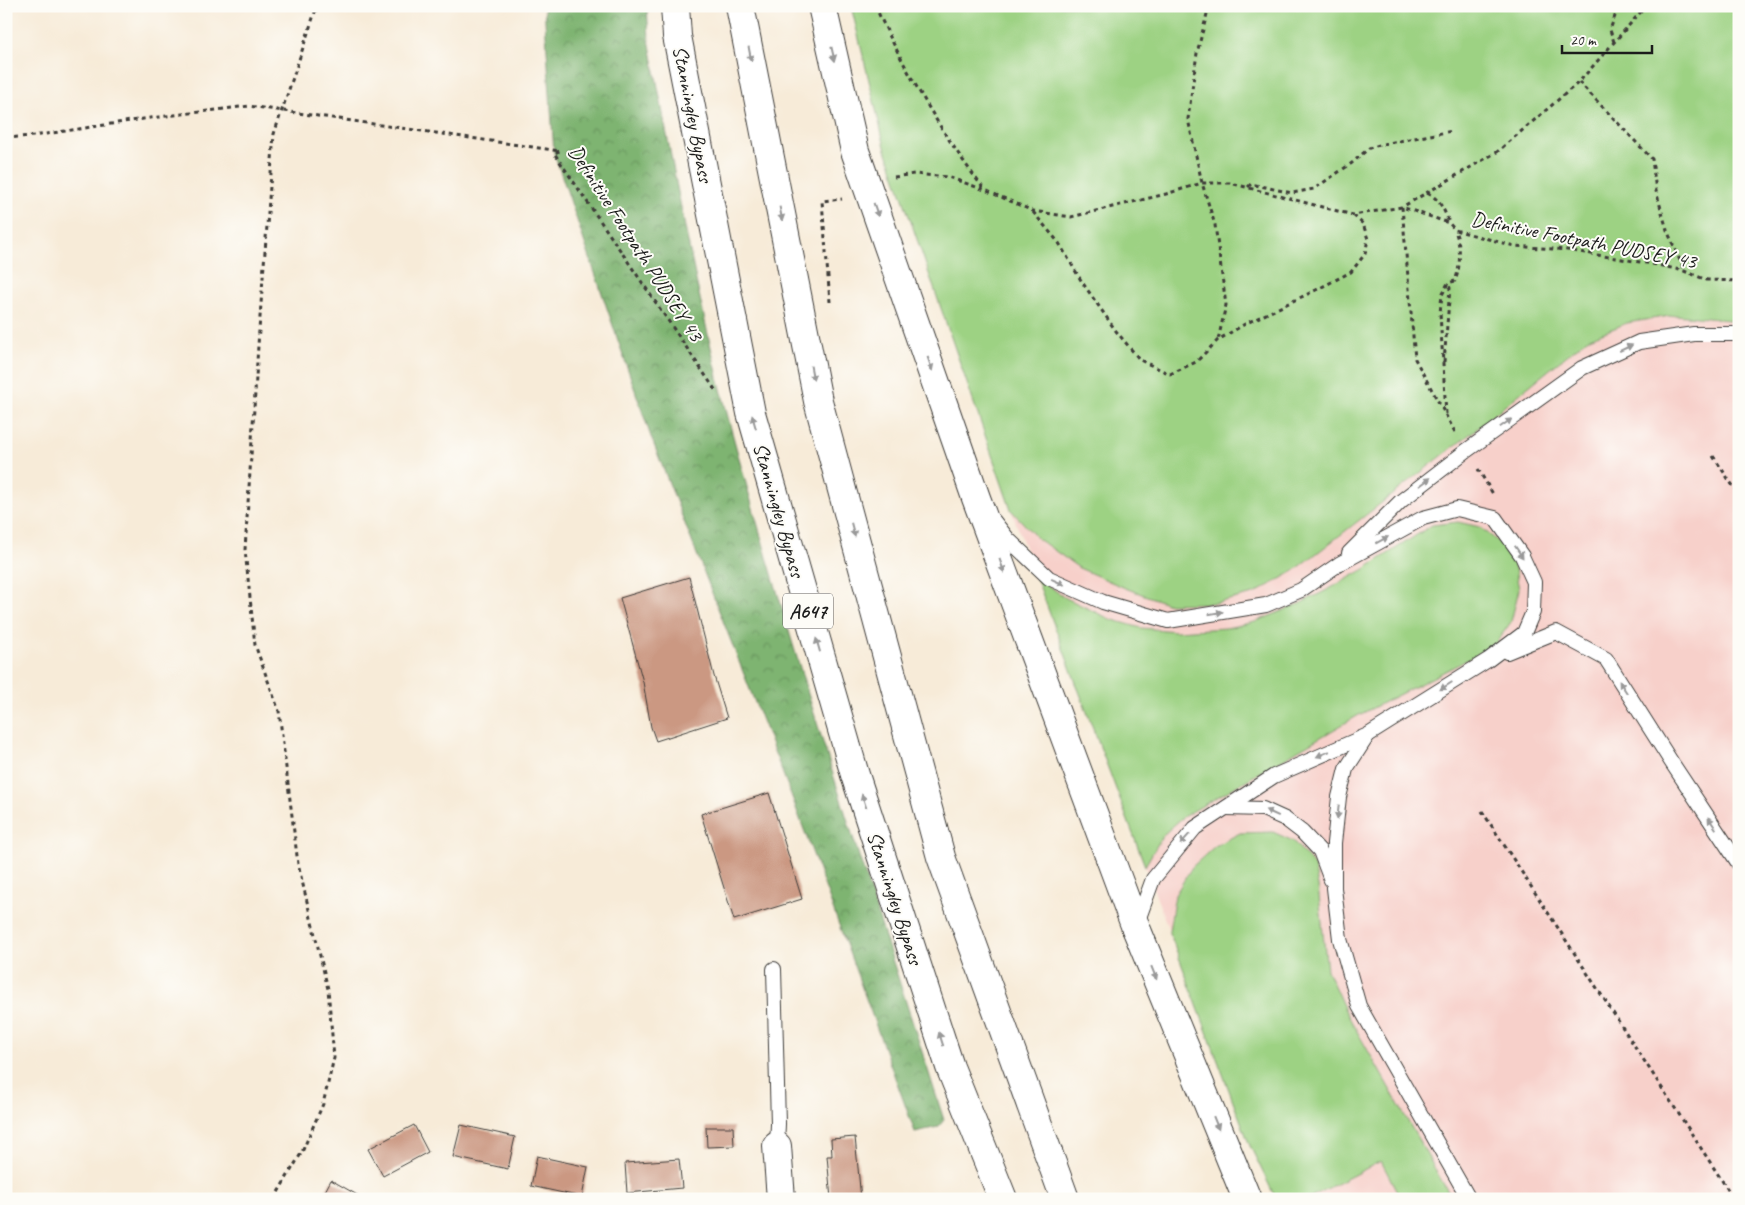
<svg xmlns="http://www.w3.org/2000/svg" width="1745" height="1205" viewBox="0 0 1745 1205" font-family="Caveat,sans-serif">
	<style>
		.built { fill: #f7d0ca }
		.green { fill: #9dd283; stroke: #5c7750 }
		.forest { fill: url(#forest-crowns); stroke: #4d6846 }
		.building { fill: #cb9882 }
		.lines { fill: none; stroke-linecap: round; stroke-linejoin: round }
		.lane-casing { stroke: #3d3b38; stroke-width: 16 }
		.street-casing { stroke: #3d3b38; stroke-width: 30 }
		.secondary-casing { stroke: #3d3b38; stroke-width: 30 }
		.highway-casing { stroke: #3d3b38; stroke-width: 30 }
		.path { stroke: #3d3b38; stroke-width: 3; stroke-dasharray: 4 4; stroke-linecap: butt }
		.lane { stroke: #fff; stroke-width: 14 }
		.street { stroke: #fff; stroke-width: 28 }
		.secondary { stroke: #fff; stroke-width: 28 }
		.highway { stroke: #fff; stroke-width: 28 }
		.oneway { fill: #999 }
		.labels { text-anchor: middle; stroke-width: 4; stroke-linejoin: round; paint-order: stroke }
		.shield { fill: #fdfcf7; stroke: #605f5e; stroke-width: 1 }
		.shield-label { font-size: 20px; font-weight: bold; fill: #1c1c1c }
		.street-label { font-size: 21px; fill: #1c1c1c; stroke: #fdfcf7 }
	</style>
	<defs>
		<pattern id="forest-crowns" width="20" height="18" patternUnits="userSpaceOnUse" patternTransform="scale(1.25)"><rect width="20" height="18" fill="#7eb471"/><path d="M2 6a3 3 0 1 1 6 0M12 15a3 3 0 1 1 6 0" fill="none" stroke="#66925c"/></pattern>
	</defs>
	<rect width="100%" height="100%" fill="#fdfcf7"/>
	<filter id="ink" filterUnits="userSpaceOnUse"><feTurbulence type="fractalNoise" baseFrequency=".02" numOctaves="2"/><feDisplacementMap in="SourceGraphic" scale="10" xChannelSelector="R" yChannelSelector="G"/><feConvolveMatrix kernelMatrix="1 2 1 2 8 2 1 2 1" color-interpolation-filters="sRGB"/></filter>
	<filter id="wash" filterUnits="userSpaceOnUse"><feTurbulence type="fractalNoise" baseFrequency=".0096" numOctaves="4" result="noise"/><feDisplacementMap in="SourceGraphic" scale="20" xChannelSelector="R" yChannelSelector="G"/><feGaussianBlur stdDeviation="1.12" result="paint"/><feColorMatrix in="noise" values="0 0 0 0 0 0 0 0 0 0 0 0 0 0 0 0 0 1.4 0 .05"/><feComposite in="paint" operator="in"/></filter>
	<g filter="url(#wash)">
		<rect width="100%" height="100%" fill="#f7ebd8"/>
		<polygon class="built" points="1676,315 1739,321 1739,1199 1276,1199 1250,1146 1011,510 1037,538 1125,588 1169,604 1216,603 1294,571 1474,431 1587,339 1627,323"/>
		<g class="green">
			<polygon points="851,6 1739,6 1739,321 1676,315 1627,323 1587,339 1474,431 1294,571 1254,594 1216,603 1169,604 1125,588 1079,568 1037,538 1011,510 885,147"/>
			<polygon points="1458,522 1480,527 1501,544 1514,564 1519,589 1511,622 1496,643 1473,657 1359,715 1183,817 1163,835 1145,866 1036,577 1066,598 1110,619 1141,628 1176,631 1226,628 1255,622 1299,604 1329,589 1363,570 1432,525"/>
			<polygon points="1273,832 1293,841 1314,865 1318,886 1327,970 1345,1010 1452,1199 1401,1199 1381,1161 1307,1199 1276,1199 1250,1146 1169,931 1175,895 1192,867 1215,846 1240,833"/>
		</g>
		<path class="forest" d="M544,6h103l2,33c24,129 48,259 81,386 63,234 140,464 214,695l-6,7 -23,5 -123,-335 -141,-360 -97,-284z"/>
		<g id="blocks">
			<g class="building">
				<polygon points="689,577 714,676 727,718 656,741 651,727 643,682 620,598"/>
				<polygon points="769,793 802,899 734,920 701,814"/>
				<polygon points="414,1125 428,1152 383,1176 368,1149"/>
				<polygon points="461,1125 515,1137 508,1169 453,1157"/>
				<polygon points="706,1127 733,1127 734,1146 707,1147"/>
				<polygon points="855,1137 861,1199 831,1199 827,1156 832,1156 831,1139"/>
				<polygon points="537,1156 588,1167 582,1197 531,1186"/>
				<polygon points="679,1159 682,1188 627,1193 625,1163"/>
				<polygon points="331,1180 359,1196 358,1199 321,1199"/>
			</g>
		</g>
	</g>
	<g filter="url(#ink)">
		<use href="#blocks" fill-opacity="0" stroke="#3d3b38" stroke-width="1"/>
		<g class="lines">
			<g class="lane-casing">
				<g id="lane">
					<polyline points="993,520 1008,539 1049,578 1103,602 1168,621 1266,605 1301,590 1339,564 1423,518 1457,509 1495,518 1522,556 1534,582 1533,612 1524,633 1488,660 1368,735 1274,776 1195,828 1153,879 1137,923"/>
					<polyline points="1349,553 1401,501 1466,451 1582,368 1639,342 1694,334 1739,334"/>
					<polyline points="1507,652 1556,632 1606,659 1672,763 1739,864"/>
					<polyline points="1368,735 1346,769 1339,797 1334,843 1334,888 1340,939 1359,1006 1469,1199"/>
					<polyline points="1226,808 1263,809 1285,819 1302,832 1320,851 1331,880"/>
					<polyline points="774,969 778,1124 777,1146"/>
				</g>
			</g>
			<g class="street-casing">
				<polyline id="street" points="777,1146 781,1199"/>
			</g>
			<g class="secondary-casing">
				<polyline id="secondary" points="1136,928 1247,1199"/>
			</g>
			<g class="highway-casing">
				<g id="highway">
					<polyline points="675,6 677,36 751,413 855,775 950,1067 1003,1199"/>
					<polyline points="740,6 818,401 941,857 1065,1199"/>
					<polyline points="822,6 855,151 976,498 1136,928"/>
				</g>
			</g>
			<g class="path">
				<path d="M875,6c30,64 66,127 109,183"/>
				<polyline points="1209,6 1197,53 1188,119 1202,183 1215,225 1226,305 1218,340"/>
				<polyline points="1614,42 1610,30 1615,16 1621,6"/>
				<polyline points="1579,82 1652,159 1656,191 1667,230 1684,270"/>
				<polyline points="6,138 33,136 150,118 249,106 560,151 554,153 716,391"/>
				<polyline points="894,177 914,174 948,177 985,190 1033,211 1071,217 1166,194 1202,183 1230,183 1353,215 1402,207 1449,223 1455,230 1514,246 1567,250 1658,265 1684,271 1707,280 1739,281"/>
				<polyline points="1248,187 1251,184 1292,193 1314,189 1352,163 1369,148 1383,144 1452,131"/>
				<path d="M1427,193c12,5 18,18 22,30"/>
				<polyline points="1033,212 1059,243 1082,282 1116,331 1140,360 1170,374 1196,362 1218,340 1245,324 1316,290 1351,272 1365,254 1368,239 1363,224 1354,216"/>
				<polyline points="830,302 822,201 842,199"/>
				<polyline points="1444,362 1450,288 1448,284"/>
				<path d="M1446,414l-6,-101 2,-18 6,-12 7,-2c6,-15 6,-36 0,-50"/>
				<polyline points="1455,432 1415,359 1402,207 1497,152 1579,82 1646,6"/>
				<polyline points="1713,456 1739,495"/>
				<polyline points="1478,469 1493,494"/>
				<polyline points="1482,811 1734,1199"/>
				<polyline points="274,1199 302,1152 323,1104 334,1058 328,989 298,864 279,711 255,645 245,550 259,330 274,134 317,6"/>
			</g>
			<use href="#lane" class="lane"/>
			<use href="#street" class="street"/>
			<use href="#secondary" class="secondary"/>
			<use href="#highway" class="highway"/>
		</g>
		<defs><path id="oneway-solid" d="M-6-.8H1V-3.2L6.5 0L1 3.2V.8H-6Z" transform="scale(1.25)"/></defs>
		<g class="oneway">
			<use href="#oneway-solid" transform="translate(750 54) rotate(79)"/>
			<use href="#oneway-solid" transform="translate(833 54) rotate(77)"/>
			<use href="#oneway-solid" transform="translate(876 210) rotate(71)"/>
			<use href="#oneway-solid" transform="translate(781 214) rotate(79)"/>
			<use href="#oneway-solid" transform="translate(1626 348) rotate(-25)"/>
			<use href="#oneway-solid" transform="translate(930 364) rotate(71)"/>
			<use href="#oneway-solid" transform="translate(812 373) rotate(79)"/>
			<use href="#oneway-solid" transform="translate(754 422) rotate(-106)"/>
			<use href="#oneway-solid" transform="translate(1506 423) rotate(-35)"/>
			<use href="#oneway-solid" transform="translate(1425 482) rotate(-37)"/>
			<use href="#oneway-solid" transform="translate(853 530) rotate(75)"/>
			<use href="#oneway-solid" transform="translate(1382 540) rotate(-28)"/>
			<use href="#oneway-solid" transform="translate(1519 552) rotate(56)"/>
			<use href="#oneway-solid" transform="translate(1002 566) rotate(70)"/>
			<use href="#oneway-solid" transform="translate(1058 582) rotate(24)"/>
			<use href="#oneway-solid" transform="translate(1216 613) rotate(-9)"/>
			<use href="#oneway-solid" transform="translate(818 645) rotate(-106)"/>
			<use href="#oneway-solid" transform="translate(1446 686) rotate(148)"/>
			<use href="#oneway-solid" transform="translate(1623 687) rotate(-123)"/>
			<use href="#oneway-solid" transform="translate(1323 754) rotate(157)"/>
			<use href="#oneway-solid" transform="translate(864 801) rotate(-108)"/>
			<use href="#oneway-solid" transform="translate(1338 812) rotate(96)"/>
			<use href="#oneway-solid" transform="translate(1272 813) rotate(-155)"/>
			<use href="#oneway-solid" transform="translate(1712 823) rotate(-124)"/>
			<use href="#oneway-solid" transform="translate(1185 839) rotate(132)"/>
			<use href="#oneway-solid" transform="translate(1154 973) rotate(68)"/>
			<use href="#oneway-solid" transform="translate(941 1039) rotate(-108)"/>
			<use href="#oneway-solid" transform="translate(1216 1123) rotate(68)"/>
		</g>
	</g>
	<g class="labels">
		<rect class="shield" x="783" y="593.5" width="50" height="35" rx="4"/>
		<g class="shield-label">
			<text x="808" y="618">A647</text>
		</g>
		<g class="street-label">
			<text transform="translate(693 114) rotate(79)" y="7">Stanningley Bypass</text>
			<text transform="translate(1584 240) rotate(11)" y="7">Definitive Footpath PUDSEY 43</text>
			<text transform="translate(636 243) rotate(57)" y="7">Definitive Footpath PUDSEY 43</text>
			<text transform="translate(779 510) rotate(74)" y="7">Stanningley Bypass</text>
			<text transform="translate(895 898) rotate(72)" y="7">Stanningley Bypass</text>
		</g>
	</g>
	<rect width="1745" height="1205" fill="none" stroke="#fdfcf7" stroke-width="25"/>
	<path d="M1562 45v8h90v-8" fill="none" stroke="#1c1c1c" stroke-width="2.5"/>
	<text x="1570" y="45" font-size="15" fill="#1c1c1c" stroke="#fdfcf7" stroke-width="4" paint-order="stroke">20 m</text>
</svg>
